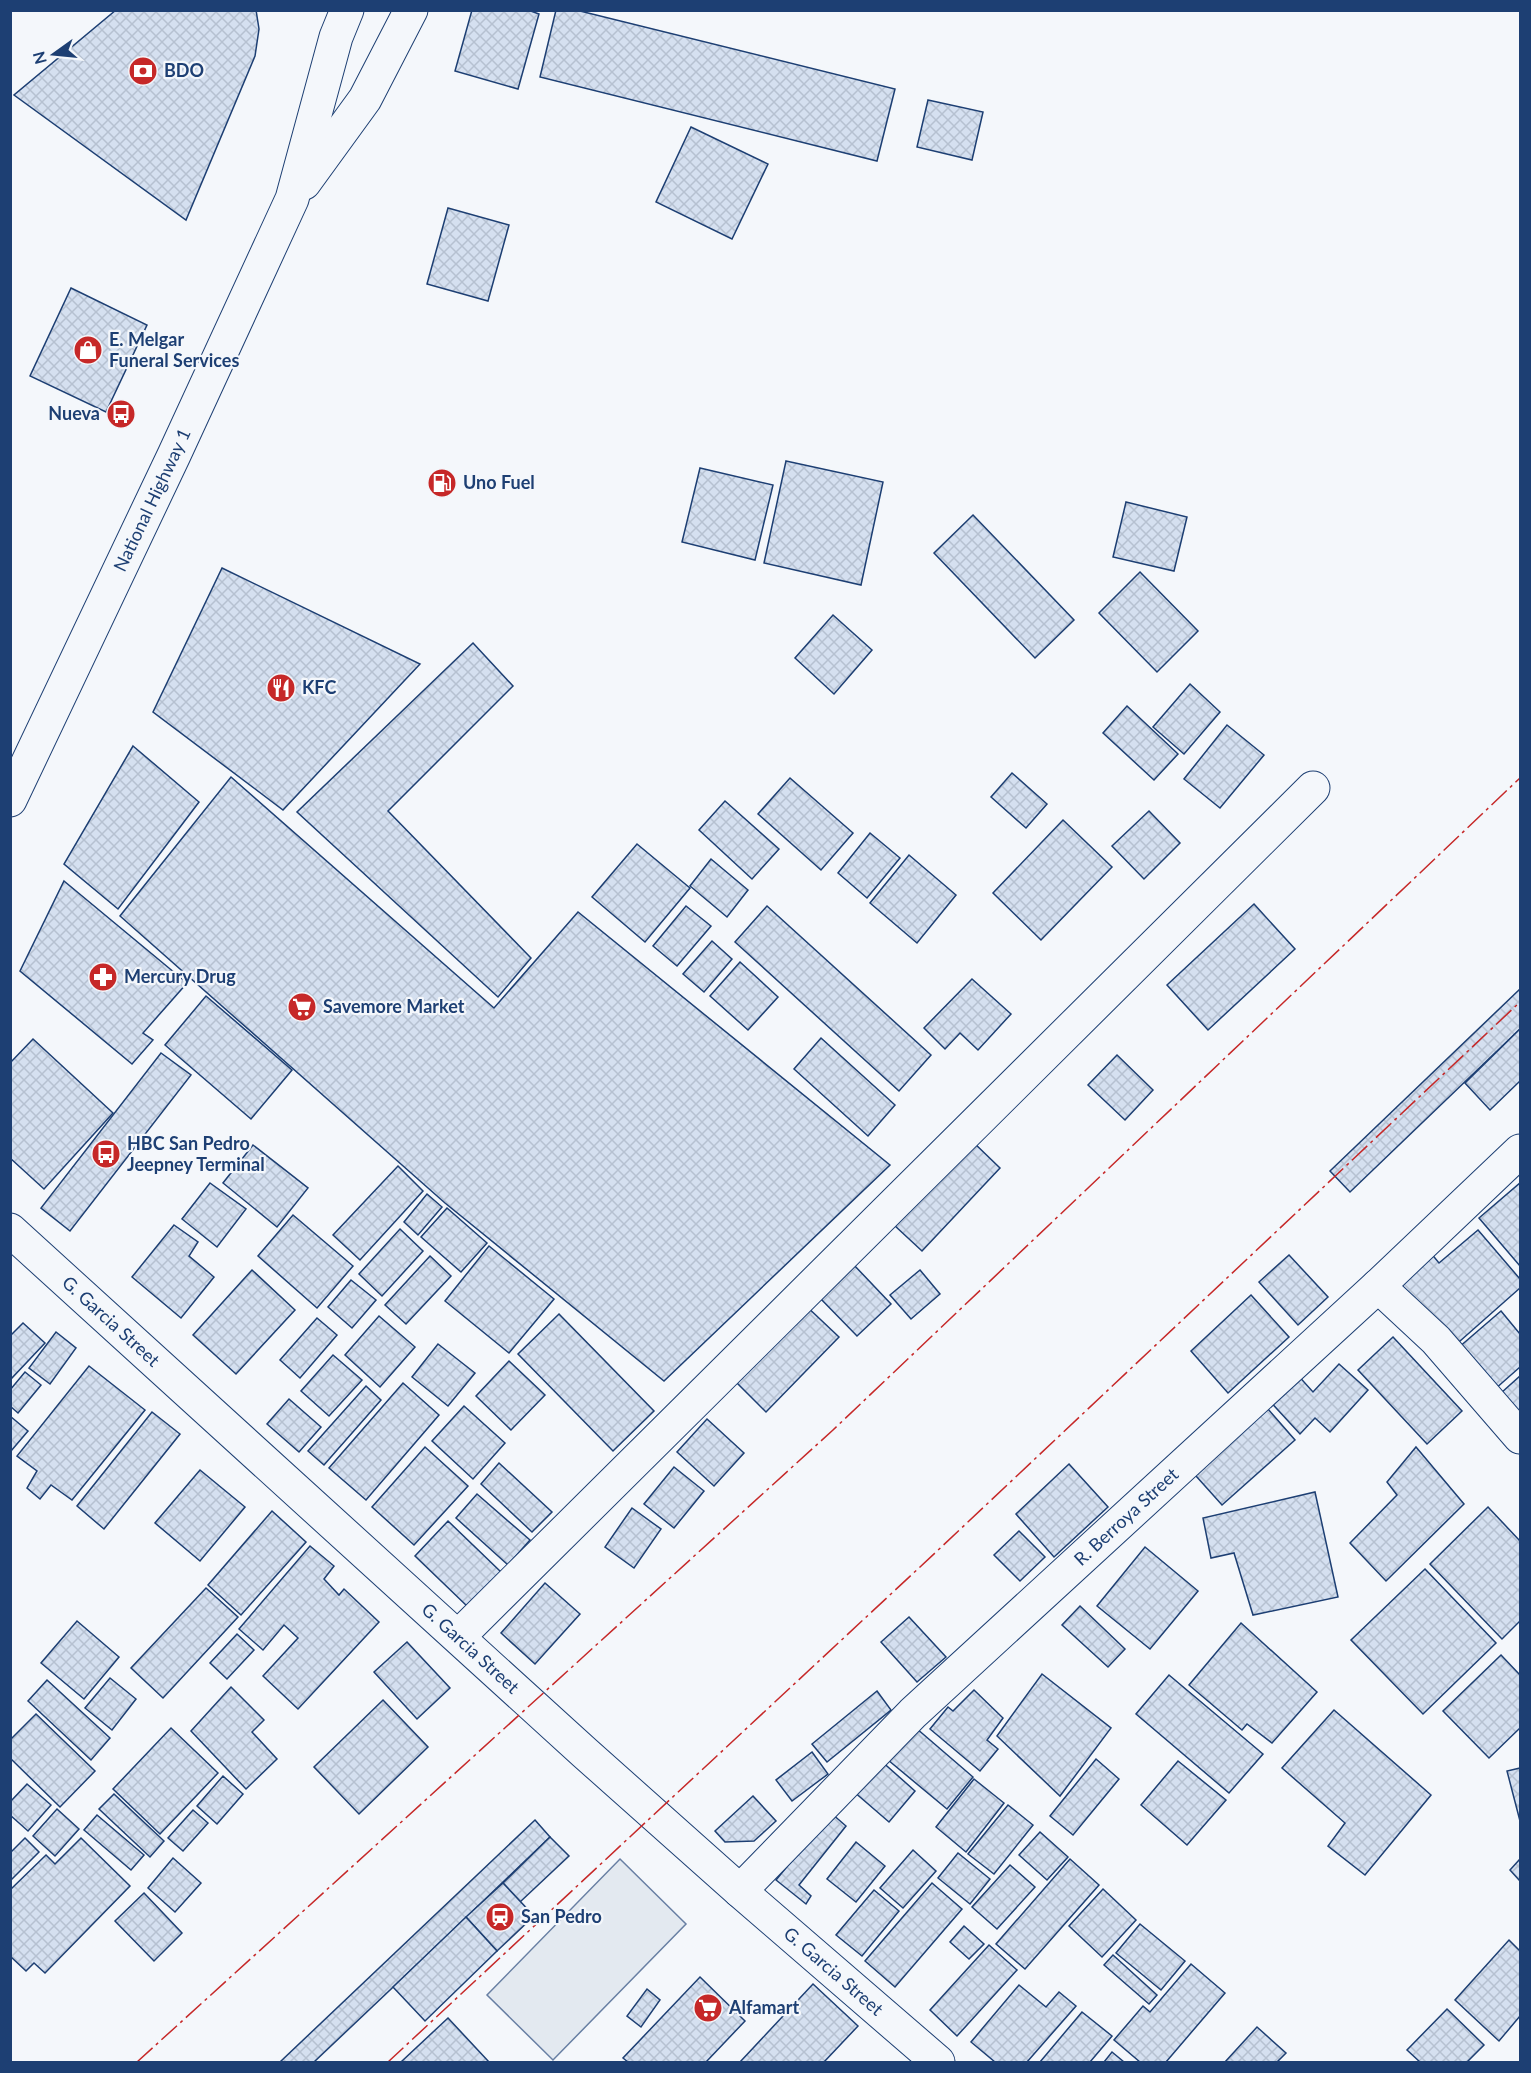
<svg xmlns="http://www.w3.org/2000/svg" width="1531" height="2073" viewBox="0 0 1531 2073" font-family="Lato,sans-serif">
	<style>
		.garden { fill: #e3e9f0; stroke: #687fa3; stroke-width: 1.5 }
		.building { fill: url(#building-cross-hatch); stroke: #1d3f73; stroke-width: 1.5 }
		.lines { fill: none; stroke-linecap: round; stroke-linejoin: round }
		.minor-casing { stroke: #1d3f73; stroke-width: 35 }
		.highway-casing { stroke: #1d3f73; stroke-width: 35 }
		.minor { stroke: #f4f7fb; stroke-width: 33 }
		.highway { stroke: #f4f7fb; stroke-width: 33 }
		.power { stroke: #c62828; stroke-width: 1.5; stroke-dasharray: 21 4.5 3 4.5; stroke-linecap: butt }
		.labels { text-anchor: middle; stroke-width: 4.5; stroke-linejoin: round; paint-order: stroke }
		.poi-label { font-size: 18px; font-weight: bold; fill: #1d3f73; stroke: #f4f7fb; text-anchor: start }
		.street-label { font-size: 18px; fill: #1d3f73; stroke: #f4f7fb }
	</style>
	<defs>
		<pattern id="building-cross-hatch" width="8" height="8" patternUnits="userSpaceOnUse" patternTransform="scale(1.5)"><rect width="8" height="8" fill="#d5e0f0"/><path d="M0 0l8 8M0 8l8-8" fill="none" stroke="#b6c1d1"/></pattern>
	</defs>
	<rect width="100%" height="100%" fill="#f4f7fb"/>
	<polygon class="garden" points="620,1859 686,1924 553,2060 487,1995"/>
	<g class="building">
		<polygon points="116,10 256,10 259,29 255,56 186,220 14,95"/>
		<polygon points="472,10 528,10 539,14 518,89 455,71"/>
		<polygon points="556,10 576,10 895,89 877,161 540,77"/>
		<polygon points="928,100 983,112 972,160 917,147"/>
		<polygon points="691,127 768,164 732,239 656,202"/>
		<polygon points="448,208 509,225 488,301 427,284"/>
		<polygon points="71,288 147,325 106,412 30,376"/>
		<polygon points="786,461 883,482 861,585 764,563"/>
		<polygon points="700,468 773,485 755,560 682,542"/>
		<polygon points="1126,502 1187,517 1174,571 1113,557"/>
		<polygon points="973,515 1074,620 1035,658 934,553"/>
		<polygon points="222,568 420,664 283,810 153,712"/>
		<polygon points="1140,572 1198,631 1157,672 1099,613"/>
		<polygon points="833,615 872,650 834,694 795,658"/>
		<polygon points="473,643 513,686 388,811 531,958 498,997 297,812"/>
		<polygon points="1190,684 1220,712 1184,754 1153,727"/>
		<polygon points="1127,706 1178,754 1154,780 1103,733"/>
		<polygon points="1227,725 1264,755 1220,808 1184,779"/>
		<polygon points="133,746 199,802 118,909 64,864"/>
		<polygon points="1012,773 1047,804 1026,828 991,797"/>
		<polygon points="231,777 494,1008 578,912 890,1165 664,1381 445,1203 120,916"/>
		<polygon points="790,778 853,833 821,870 758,814"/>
		<polygon points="725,801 779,849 752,879 699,830"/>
		<polygon points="1149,811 1180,843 1144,879 1112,846"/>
		<polygon points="1063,820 1112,867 1041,940 993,893"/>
		<polygon points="870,833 900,858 867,898 838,873"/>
		<polygon points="637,844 690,888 645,942 592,897"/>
		<polygon points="909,855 956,895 917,943 870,903"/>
		<polygon points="711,859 748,890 727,917 690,886"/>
		<polygon points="64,881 187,983 143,1033 153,1040 132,1064 20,971"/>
		<polygon points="1254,904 1295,949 1208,1030 1167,985"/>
		<polygon points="686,906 711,926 677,966 653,946"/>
		<polygon points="767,906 931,1055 899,1091 735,942"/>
		<polygon points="712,941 732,959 704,992 683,974"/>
		<polygon points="740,962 778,997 748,1030 710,996"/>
		<polygon points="972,979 1011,1014 978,1050 960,1033 945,1049 924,1028"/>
		<polygon points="1520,989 1520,1029 1350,1192 1330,1171"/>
		<polygon points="206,996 292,1070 251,1119 165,1045"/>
		<polygon points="1520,1029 1520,1081 1490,1110 1465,1083"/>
		<polygon points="821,1038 895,1105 868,1136 794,1069"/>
		<polygon points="33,1039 113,1113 44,1189 10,1158 10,1063"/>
		<polygon points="161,1053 191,1075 70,1231 41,1208"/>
		<polygon points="1117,1055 1153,1090 1125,1120 1088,1085"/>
		<polygon points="972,1141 1000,1168 922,1251 894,1225"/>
		<polygon points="253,1145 308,1188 277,1227 223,1183"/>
		<polygon points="398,1166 423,1191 360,1260 333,1235"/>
		<polygon points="210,1183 246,1209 217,1247 182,1219"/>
		<polygon points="1520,1183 1520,1266 1479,1218"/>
		<polygon points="427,1194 442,1207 418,1235 404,1222"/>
		<polygon points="447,1208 487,1243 461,1272 421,1237"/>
		<polygon points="293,1215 353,1266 317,1308 258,1256"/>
		<polygon points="174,1225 198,1242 189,1256 214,1277 181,1318 132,1277"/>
		<polygon points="400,1229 423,1251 382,1296 359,1274"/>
		<polygon points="1478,1230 1520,1279 1520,1288 1451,1349 1390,1279 1426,1247 1439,1263"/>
		<polygon points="489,1246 554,1299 509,1353 445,1301"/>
		<polygon points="1289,1255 1328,1297 1298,1325 1259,1282"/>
		<polygon points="430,1256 451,1276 406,1324 385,1305"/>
		<polygon points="853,1264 891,1304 857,1336 819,1297"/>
		<polygon points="252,1270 295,1310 236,1374 193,1335"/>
		<polygon points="920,1270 940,1294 911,1319 890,1295"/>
		<polygon points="351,1280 376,1300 352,1328 328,1307"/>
		<polygon points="1251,1295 1289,1337 1228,1393 1191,1351"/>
		<polygon points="803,1303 839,1337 766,1412 731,1377"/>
		<polygon points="1501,1311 1520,1334 1520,1367 1494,1390 1458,1348"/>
		<polygon points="559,1314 654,1411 613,1451 518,1354"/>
		<polygon points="379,1316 415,1347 380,1387 345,1355"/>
		<polygon points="317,1318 337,1335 300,1378 280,1360"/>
		<polygon points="23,1323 45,1343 10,1380 10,1336"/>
		<polygon points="56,1332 76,1348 50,1384 29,1368"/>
		<polygon points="1393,1337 1462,1411 1427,1444 1358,1370"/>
		<polygon points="438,1344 475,1373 448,1406 412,1377"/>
		<polygon points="333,1355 362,1380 329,1416 301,1391"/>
		<polygon points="509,1361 545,1395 511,1430 476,1396"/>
		<polygon points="1339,1364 1368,1390 1330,1432 1315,1418 1300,1434 1267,1398 1295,1372 1313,1392"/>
		<polygon points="89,1366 145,1410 72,1500 51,1485 40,1499 27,1488 37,1471 17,1456"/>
		<polygon points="25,1372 41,1385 18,1413 10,1406 10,1390"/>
		<polygon points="1520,1376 1520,1416 1501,1393"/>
		<polygon points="403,1383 439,1415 366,1500 329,1468"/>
		<polygon points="366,1386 381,1400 324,1465 308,1451"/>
		<polygon points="289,1399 321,1427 299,1452 267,1424"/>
		<polygon points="1261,1401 1295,1440 1222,1505 1188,1467"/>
		<polygon points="464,1406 505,1443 473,1479 432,1441"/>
		<polygon points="152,1412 180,1434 104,1529 77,1506"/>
		<polygon points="10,1416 28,1431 11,1451 10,1451"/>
		<polygon points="707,1419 744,1453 714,1486 677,1452"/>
		<polygon points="425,1447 468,1486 414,1545 372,1507"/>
		<polygon points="1416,1447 1464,1504 1386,1581 1350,1543 1397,1495 1387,1482"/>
		<polygon points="499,1463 552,1512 532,1532 481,1484"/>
		<polygon points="1069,1464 1108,1507 1054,1557 1016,1514"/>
		<polygon points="674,1467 704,1491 674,1528 644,1504"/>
		<polygon points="200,1470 245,1507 200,1561 155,1523"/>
		<polygon points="1315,1492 1338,1597 1253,1615 1234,1553 1211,1558 1203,1518"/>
		<polygon points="477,1494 530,1540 508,1565 456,1518"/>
		<polygon points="1488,1507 1520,1541 1520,1621 1502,1639 1430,1564"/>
		<polygon points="632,1508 661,1529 634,1568 605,1547"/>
		<polygon points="272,1511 306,1542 241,1615 208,1585"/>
		<polygon points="448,1521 501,1572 468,1607 415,1556"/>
		<polygon points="1019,1531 1045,1557 1020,1581 994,1555"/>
		<polygon points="310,1546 334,1566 324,1579 339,1595 344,1589 379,1622 298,1709 263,1676 298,1638 284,1625 263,1650 239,1629"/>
		<polygon points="1145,1547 1198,1591 1150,1649 1097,1606"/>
		<polygon points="1425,1569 1496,1643 1423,1714 1351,1640"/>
		<polygon points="545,1583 580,1614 535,1664 501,1633"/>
		<polygon points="206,1588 238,1617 163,1698 131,1668"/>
		<polygon points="1080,1606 1125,1649 1108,1667 1062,1625"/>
		<polygon points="909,1617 946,1657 917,1682 881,1642"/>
		<polygon points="77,1621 119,1657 84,1699 41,1663"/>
		<polygon points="1241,1623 1317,1692 1272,1743 1247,1724 1242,1730 1189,1685"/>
		<polygon points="237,1634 254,1650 227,1679 210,1663"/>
		<polygon points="407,1642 450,1688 417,1719 374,1672"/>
		<polygon points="1501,1655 1520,1675 1520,1728 1489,1758 1443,1711"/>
		<polygon points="1042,1674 1111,1728 1060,1796 997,1736"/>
		<polygon points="1169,1675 1263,1754 1229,1793 1136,1714"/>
		<polygon points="110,1678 136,1699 112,1730 85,1708"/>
		<polygon points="47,1680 110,1738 91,1760 28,1701"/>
		<polygon points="231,1687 264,1720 252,1732 277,1759 246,1789 191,1731"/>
		<polygon points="974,1690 1003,1718 987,1740 998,1749 980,1771 930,1729 948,1707 953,1711"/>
		<polygon points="877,1691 891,1710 827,1762 812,1744"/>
		<polygon points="383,1700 428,1747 359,1814 314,1767"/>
		<polygon points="1334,1710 1431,1795 1365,1875 1328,1846 1345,1823 1282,1768"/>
		<polygon points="36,1714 95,1771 60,1807 10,1758 10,1740"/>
		<polygon points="909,1722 973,1777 947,1809 882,1755"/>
		<polygon points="171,1728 218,1773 160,1834 113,1789"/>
		<polygon points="812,1752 828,1774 792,1801 776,1780"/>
		<polygon points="879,1759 915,1791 889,1822 853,1791"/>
		<polygon points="1096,1759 1119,1779 1073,1835 1050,1816"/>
		<polygon points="1178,1761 1226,1800 1187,1845 1141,1805"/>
		<polygon points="1520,1768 1520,1821 1507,1771"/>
		<polygon points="223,1776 243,1794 217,1824 197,1806"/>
		<polygon points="974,1779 1004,1803 966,1852 936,1827"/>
		<polygon points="27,1784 51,1805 28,1831 10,1815 10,1802"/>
		<polygon points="114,1794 164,1841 150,1857 99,1809"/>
		<polygon points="753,1796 776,1821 754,1841 725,1842 715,1831"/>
		<polygon points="1008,1805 1033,1825 994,1874 968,1854"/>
		<polygon points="57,1809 79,1829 55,1856 33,1836"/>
		<polygon points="193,1810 208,1823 183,1851 168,1838"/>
		<polygon points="831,1813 846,1826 799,1885 811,1896 806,1904 776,1880"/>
		<polygon points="97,1815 144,1855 131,1870 84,1830"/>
		<polygon points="535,1820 550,1837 427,1955 314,2062 280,2062"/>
		<polygon points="1040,1832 1068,1857 1047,1880 1019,1855"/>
		<polygon points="550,1837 569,1856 520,1902 503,1883"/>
		<polygon points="25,1838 39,1852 10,1881 10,1853"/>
		<polygon points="81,1838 130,1886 45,1973 34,1963 26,1971 10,1956 10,1890 46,1855 55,1864"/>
		<polygon points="856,1842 885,1866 856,1902 827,1879"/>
		<polygon points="913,1850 936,1871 903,1908 880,1888"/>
		<polygon points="958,1853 990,1879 970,1904 938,1878"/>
		<polygon points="173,1858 201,1883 175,1912 148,1888"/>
		<polygon points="1070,1859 1099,1885 1025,1969 996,1944"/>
		<polygon points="1520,1859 1520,1881 1510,1870"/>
		<polygon points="1010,1865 1035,1887 997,1929 972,1907"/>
		<polygon points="503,1883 534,1916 497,1951 466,1917"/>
		<polygon points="932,1883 962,1909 895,1987 865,1961"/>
		<polygon points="1103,1889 1136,1920 1102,1957 1069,1926"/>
		<polygon points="874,1890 899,1911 862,1956 836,1935"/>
		<polygon points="144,1893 182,1933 154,1961 115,1921"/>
		<polygon points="466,1917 497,1951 425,2021 393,1987"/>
		<polygon points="1140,1924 1185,1961 1161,1990 1116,1953"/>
		<polygon points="964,1926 984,1944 969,1959 950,1942"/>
		<polygon points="1509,1940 1520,1951 1520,2016 1499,2041 1455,2000"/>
		<polygon points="989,1945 1017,1970 957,2036 930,2010"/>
		<polygon points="1113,1955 1157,1995 1149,2004 1104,1965"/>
		<polygon points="1191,1964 1225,1993 1166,2062 1140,2062 1114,2040 1143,2006 1150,2012"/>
		<polygon points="700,1977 745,2021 706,2062 628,2062 623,2058"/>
		<polygon points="813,1984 858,2026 824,2062 740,2062"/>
		<polygon points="1019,1985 1046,2007 1059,1992 1076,2006 1027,2062 995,2062 971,2042"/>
		<polygon points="647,1989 660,2000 641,2027 627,2016"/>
		<polygon points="1447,2009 1484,2045 1467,2062 1420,2062 1407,2050"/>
		<polygon points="1082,2012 1112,2036 1090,2062 1040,2062"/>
		<polygon points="448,2018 489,2062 401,2062"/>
		<polygon points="1257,2027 1286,2053 1277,2062 1225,2062"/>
		<polygon points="1112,2052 1124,2062 1104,2062"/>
	</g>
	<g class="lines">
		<g class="minor-casing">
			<g id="minor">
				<path id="s1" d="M10,1230l575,523 155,138 198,171"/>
				<polyline points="1378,1286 1436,1340 1520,1437"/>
				<polyline points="459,1636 1313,788"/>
				<path id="s2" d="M740,1891l173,-178 465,-427 142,-135"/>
			</g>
		</g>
		<g class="highway-casing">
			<g id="highway">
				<polyline points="304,183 365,99 411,10"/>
				<path id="s3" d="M10,800l164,-345 118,-256 44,-162 11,-27"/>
			</g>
		</g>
		<use href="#minor" class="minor"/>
		<use href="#highway" class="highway"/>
		<g class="power">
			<polyline points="137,2062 833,1430 1520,778"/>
			<polyline points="388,2062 935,1553 1520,1002"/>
		</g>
	</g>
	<defs>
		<g id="bank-disc" transform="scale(1.5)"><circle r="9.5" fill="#c62828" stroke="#f4f7fb"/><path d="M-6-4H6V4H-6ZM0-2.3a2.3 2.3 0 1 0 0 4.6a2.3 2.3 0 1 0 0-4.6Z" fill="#fff"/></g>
		<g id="shop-disc" transform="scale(1.5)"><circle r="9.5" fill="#c62828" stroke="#f4f7fb"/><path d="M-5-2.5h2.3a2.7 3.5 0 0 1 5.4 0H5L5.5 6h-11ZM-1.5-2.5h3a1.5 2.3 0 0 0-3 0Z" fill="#fff"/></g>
		<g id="bus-disc" transform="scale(1.5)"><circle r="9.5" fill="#c62828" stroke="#f4f7fb"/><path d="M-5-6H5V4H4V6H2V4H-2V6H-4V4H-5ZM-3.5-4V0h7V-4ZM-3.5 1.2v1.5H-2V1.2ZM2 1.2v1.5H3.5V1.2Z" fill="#fff"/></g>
		<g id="fuel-disc" transform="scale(1.5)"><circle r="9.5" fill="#c62828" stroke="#f4f7fb"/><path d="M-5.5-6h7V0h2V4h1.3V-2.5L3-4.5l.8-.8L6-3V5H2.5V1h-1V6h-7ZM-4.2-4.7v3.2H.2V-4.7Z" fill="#fff"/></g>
		<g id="restaurant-disc" transform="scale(1.5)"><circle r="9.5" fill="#c62828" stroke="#f4f7fb"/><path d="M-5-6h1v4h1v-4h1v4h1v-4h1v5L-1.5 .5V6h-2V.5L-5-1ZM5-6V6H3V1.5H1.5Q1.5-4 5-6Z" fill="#fff"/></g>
		<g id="pharmacy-disc" transform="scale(1.5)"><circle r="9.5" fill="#c62828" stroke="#f4f7fb"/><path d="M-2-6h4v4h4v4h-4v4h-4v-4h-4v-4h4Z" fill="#fff"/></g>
		<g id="supermarket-disc" transform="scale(1.5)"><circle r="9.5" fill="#c62828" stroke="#f4f7fb"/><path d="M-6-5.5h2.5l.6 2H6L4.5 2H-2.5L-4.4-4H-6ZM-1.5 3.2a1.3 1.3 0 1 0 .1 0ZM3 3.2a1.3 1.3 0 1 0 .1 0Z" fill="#fff"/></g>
		<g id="station-disc" transform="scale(1.5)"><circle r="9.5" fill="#c62828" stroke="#f4f7fb"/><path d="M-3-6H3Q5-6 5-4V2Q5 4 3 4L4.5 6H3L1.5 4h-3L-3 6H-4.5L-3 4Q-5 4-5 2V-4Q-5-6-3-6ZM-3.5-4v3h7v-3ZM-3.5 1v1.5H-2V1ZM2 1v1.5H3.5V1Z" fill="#fff"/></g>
	</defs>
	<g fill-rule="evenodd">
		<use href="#bank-disc" x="143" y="71"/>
		<use href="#shop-disc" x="88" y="350"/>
		<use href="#bus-disc" x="121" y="414"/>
		<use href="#fuel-disc" x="442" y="483"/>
		<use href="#restaurant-disc" x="281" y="688"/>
		<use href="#pharmacy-disc" x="103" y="977"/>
		<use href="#supermarket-disc" x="302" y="1007"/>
		<use href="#bus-disc" x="106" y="1154"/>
		<use href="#station-disc" x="500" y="1917"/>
		<use href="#supermarket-disc" x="708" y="2008"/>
	</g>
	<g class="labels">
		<g class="poi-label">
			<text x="164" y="77">BDO</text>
			<text x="109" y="346">E. Melgar<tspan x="109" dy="21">Funeral Services</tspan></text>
			<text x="100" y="420" text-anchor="end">Nueva</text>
			<text x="463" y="489">Uno Fuel</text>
			<text x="302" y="694">KFC</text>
			<text x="124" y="983">Mercury Drug</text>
			<text x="323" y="1013">Savemore Market</text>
			<text x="127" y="1150">HBC San Pedro<tspan x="127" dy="21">Jeepney Terminal</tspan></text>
			<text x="521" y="1923">San Pedro</text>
			<text x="729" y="2014">Alfamart</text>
		</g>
		<g class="street-label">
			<text dy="6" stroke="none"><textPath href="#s3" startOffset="332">National Highway 1</textPath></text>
			<text dy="6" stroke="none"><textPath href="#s1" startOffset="136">G. Garcia Street</textPath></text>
			<text dy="6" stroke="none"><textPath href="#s2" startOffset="538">R. Berroya Street</textPath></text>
			<text dy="6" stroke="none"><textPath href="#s1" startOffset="622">G. Garcia Street</textPath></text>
			<text dy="6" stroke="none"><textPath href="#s1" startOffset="1108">G. Garcia Street</textPath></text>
		</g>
	</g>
	<rect width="1531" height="2073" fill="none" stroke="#1d3f73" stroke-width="24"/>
	<g transform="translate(54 54) rotate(255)" stroke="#f4f7fb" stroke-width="4.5" paint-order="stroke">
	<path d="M0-4.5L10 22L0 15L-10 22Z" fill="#1d3f73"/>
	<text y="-9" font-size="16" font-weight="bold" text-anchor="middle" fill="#1d3f73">N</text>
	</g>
</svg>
